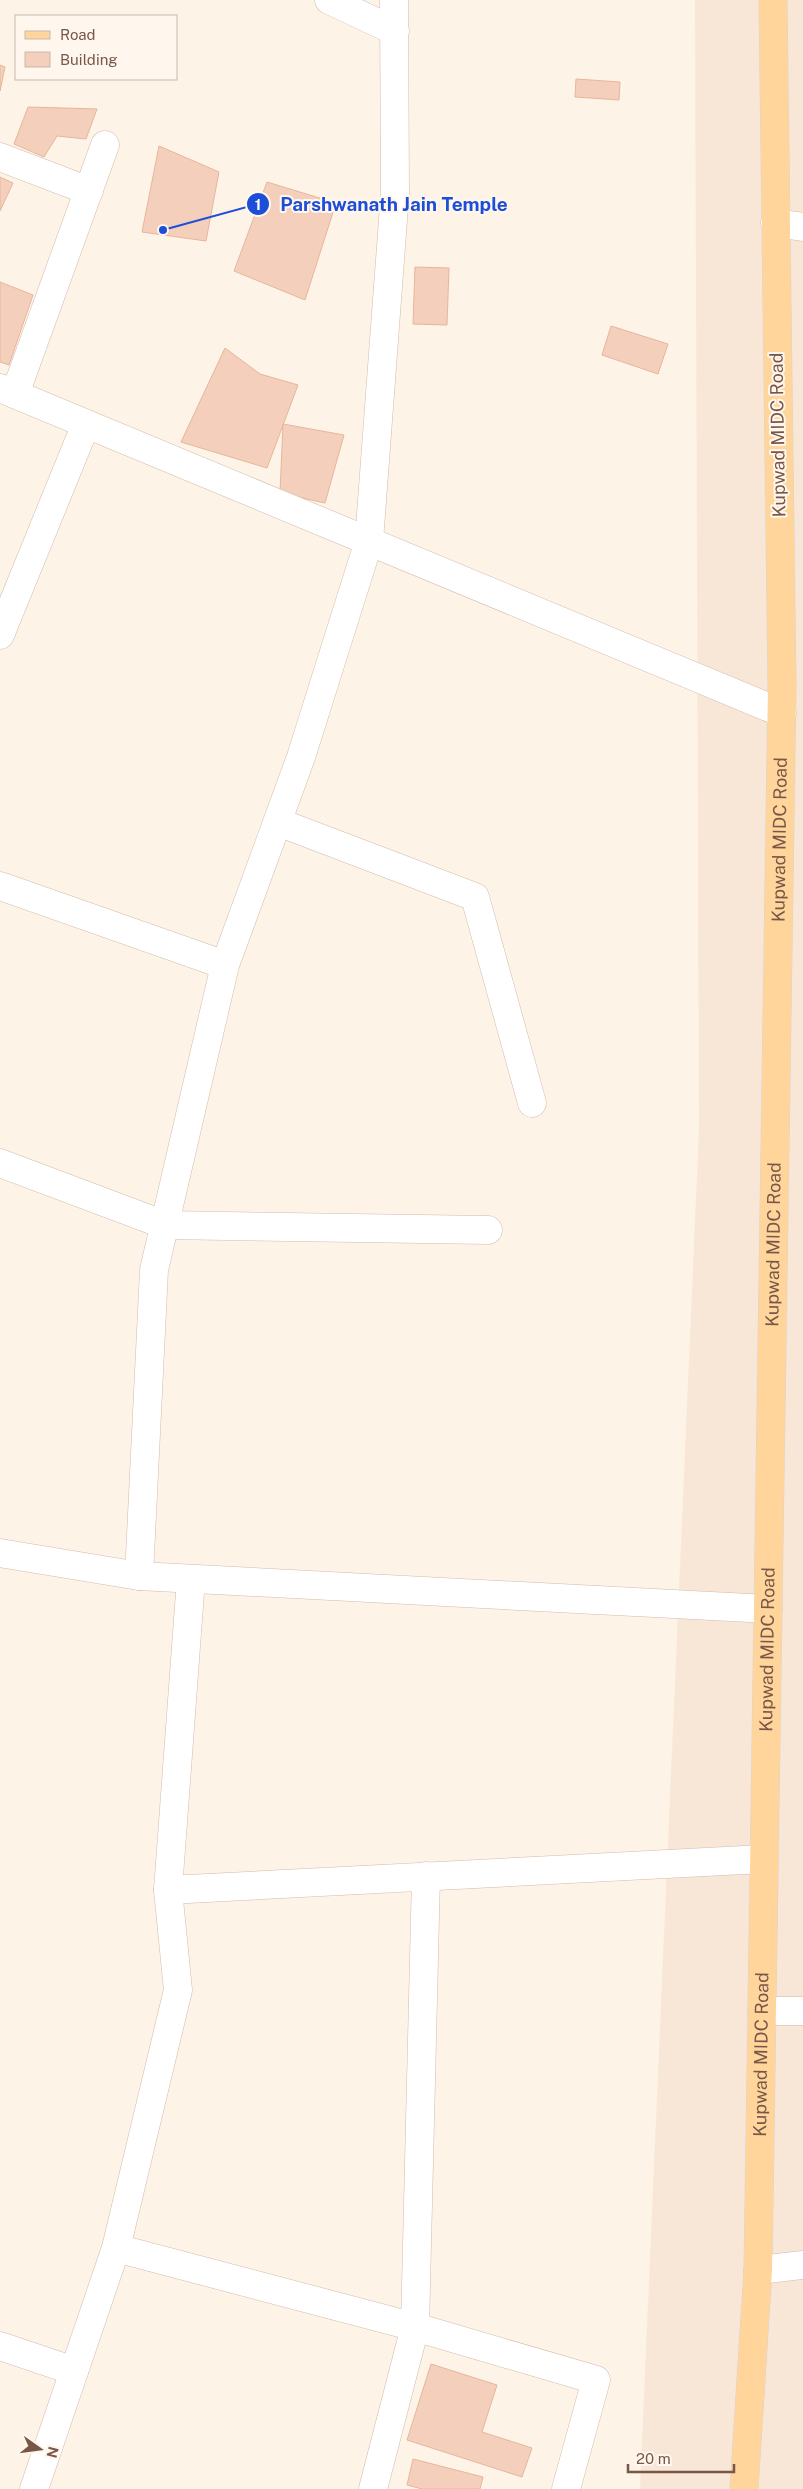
<svg xmlns="http://www.w3.org/2000/svg" width="803" height="2489" viewBox="0 0 803 2489" font-family="'Public Sans',sans-serif">
	<style>
		.residential { fill: #f8e7d6 }
		.building { fill: #f4d0bc; stroke: #e8b59b }
		.lines { fill: none; stroke-linecap: round; stroke-linejoin: round }
		.minor-casing { stroke: #d2bcad; stroke-width: 29 }
		.major-casing { stroke: #dcd3d0; stroke-width: 29 }
		.minor { stroke: #fff; stroke-width: 28 }
		.major { stroke: #ffd59b; stroke-width: 28 }
		.labels { text-anchor: middle; stroke-width: 4; stroke-linejoin: round; paint-order: stroke }
		.street-label { font-size: 18px; fill: #785749; stroke: #fff7ed }
		.leader { fill: none; stroke: #1d4ed8; stroke-width: 2 }
		.callout-dot { fill: #1d4ed8; stroke: #fff7ed; stroke-width: 2 }
		.mark-label { font-size: 15px; text-anchor: middle; font-weight: bold; fill: #fff }
		.callout-label { font-size: 19px; text-anchor: middle; font-weight: bold; fill: #1d4ed8; stroke: #fff7ed; stroke-width: 4; stroke-linejoin: round; paint-order: stroke }
	</style>
	<rect width="100%" height="100%" fill="#fdf3e6"/>
	<polygon class="residential" points="695,0 803,0 803,2489 640,2489 699,1130"/>
	<g class="building">
		<polygon points="0,65 5,67 0,91"/>
		<polygon points="576,79 620,82 619,100 575,97"/>
		<polygon points="28,107 97,109 86,139 57,136 44,157 14,144"/>
		<polygon points="159,146 219,172 206,241 142,232"/>
		<polygon points="0,177 13,183 0,211"/>
		<polygon points="267,182 336,203 305,300 234,271"/>
		<polygon points="415,267 449,268 447,325 413,324"/>
		<polygon points="0,282 33,295 9,365 0,362"/>
		<polygon points="611,326 668,344 658,374 602,355"/>
		<polygon points="225,348 260,374 298,385 267,468 181,442"/>
		<polygon points="283,424 344,435 325,503 280,493"/>
		<polygon points="431,2364 497,2385 482,2432 532,2448 522,2477 407,2440"/>
		<polygon points="413,2459 483,2477 480,2489 422,2489 407,2485"/>
	</g>
	<g class="lines">
		<g class="minor-casing">
			<g id="minor">
				<polyline points="329,0 395,31"/>
				<polyline points="0,157 89,191"/>
				<polyline points="775,223 803,227"/>
				<polyline points="0,388 782,713"/>
				<polyline points="15,394 105,145"/>
				<polyline points="0,635 86,424"/>
				<polyline points="278,822 475,897 532,1103"/>
				<polyline points="0,886 225,965"/>
				<polyline points="0,1163 165,1225 488,1230"/>
				<polyline points="0,1553 139,1576 154,1270 225,965 301,757 369,541 395,193 394,0"/>
				<polyline points="139,1576 768,1609"/>
				<polyline points="168,1890 764,1859"/>
				<polyline points="762,2011 803,2011"/>
				<polyline points="116,2248 415,2327 596,2380 566,2489"/>
				<polyline points="758,2270 803,2265"/>
				<polyline points="0,2346 74,2371"/>
				<polyline points="34,2489 116,2248 178,1990 168,1890 191,1579"/>
				<polyline points="373,2489 415,2327 426,1876"/>
			</g>
		</g>
		<g class="major-casing">
			<g id="major">
				<path id="s1" d="M744,2489l14,-219 24,-1584 -9,-686"/>
			</g>
		</g>
		<use href="#minor" class="minor"/>
		<use href="#major" class="major"/>
	</g>
	<g class="labels">
		<g class="street-label">
			<text transform="translate(778 435) rotate(-91)" y="6">Kupwad MIDC Road</text>
			<text dy="6" stroke="none"><textPath href="#s1" startOffset="1650">Kupwad MIDC Road</textPath></text>
			<text dy="6" stroke="none"><textPath href="#s1" startOffset="1245">Kupwad MIDC Road</textPath></text>
			<text dy="6" stroke="none"><textPath href="#s1" startOffset="840">Kupwad MIDC Road</textPath></text>
			<text dy="6" stroke="none"><textPath href="#s1" startOffset="435">Kupwad MIDC Road</textPath></text>
		</g>
	</g>
	<path class="leader" d="M163 230L258 204"/>
	<g class="callout-dot">
		<circle cx="163" cy="230" r="5"/>
		<circle cx="258" cy="204" r="12"/>
	</g>
	<g class="mark-label">
		<text x="258" y="210">1</text>
	</g>
	<g class="callout-label">
		<text x="394" y="211">Parshwanath Jain Temple</text>
	</g>
	<rect x="15" y="15" width="162" height="65" fill="#fff7ed" stroke="#c9b7ab"/>
	<rect x="25" y="31" width="25" height="8" fill="#ffd59b" stroke="#c9b7ab"/>
	<text x="60" y="40" font-size="15" fill="#785749">Road</text>
	<rect x="25" y="52" width="25" height="15" fill="#f4d0bc" stroke="#c9b7ab"/>
	<text x="60" y="65" font-size="15" fill="#785749">Building</text>
	<g transform="translate(40 2449) rotate(104)" stroke="#fff7ed" stroke-width="4" paint-order="stroke">
	<path d="M0-4L9 19L0 12L-9 19Z" fill="#785749"/>
	<text y="-8" font-size="14" font-weight="bold" text-anchor="middle" fill="#785749">N</text>
	</g>
	<path d="M628 2464v8h106v-8" fill="none" stroke="#785749" stroke-width="2.5"/>
	<text x="636" y="2464" font-size="15" fill="#785749" stroke="#fff7ed" stroke-width="4" paint-order="stroke">20 m</text>
</svg>
